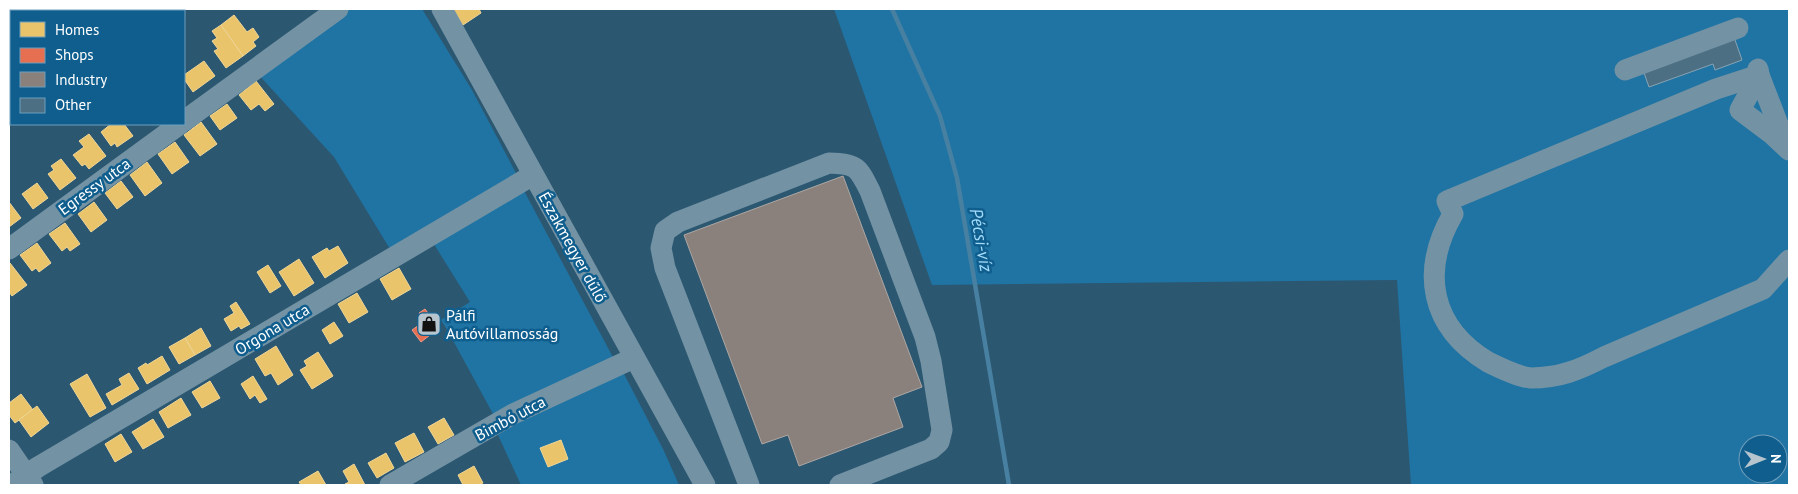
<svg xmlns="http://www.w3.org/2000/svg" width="1798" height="494" viewBox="0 0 1798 494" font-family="'PT Sans',sans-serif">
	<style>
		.green { fill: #2074a3; fill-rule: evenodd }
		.homes { fill: #e9c46a; stroke: #f0d697 }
		.shops { fill: #e76f51; stroke: #ee9a85 }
		.industry { fill: #8a817c; stroke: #ada7a3 }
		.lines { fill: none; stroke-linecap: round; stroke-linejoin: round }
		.stream { stroke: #4780a1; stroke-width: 4.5 }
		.building { fill: #4d6f83; stroke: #88a3b3 }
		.minor { stroke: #7393a5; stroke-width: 21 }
		.labels { text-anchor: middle; stroke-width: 5; stroke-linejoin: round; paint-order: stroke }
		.street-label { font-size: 16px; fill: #fff; stroke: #0f5e8e }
		.poi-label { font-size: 16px; fill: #fff; stroke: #0f5e8e; text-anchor: start }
		.water-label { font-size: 18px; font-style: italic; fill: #a3dbfa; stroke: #0f5e8e }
	</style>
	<rect width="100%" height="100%" fill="#2c5771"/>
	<g class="green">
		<polygon points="348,9 422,9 472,90 518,177 390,249 334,157 257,73"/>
		<path d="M834,9h955v476h-378l-14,-205 -465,5zM1748,444h30v30h-30z"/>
		<polygon points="523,189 615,361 498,423 449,333 441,320 470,302 432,241"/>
		<polygon points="623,372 664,451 679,485 521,485 498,435 520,418"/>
	</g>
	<g class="homes">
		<polygon points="64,9 76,9 73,11 66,11"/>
		<polygon points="453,9 479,9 481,13 463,25"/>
		<polygon points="234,15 247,32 253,28 259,37 253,42 256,46 243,56 221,25"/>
		<polygon points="221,25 243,56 226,68 214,51 218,49 212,41 217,38 212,31"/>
		<polygon points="204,61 215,76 193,92 184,79 184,75"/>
		<polygon points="256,81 274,104 265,111 259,104 251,110 239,95"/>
		<polygon points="227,104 237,118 220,130 210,116"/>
		<polygon points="201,122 217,144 200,156 184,135"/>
		<polygon points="111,124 124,124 133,136 117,147 115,143 111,146 101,132"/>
		<polygon points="89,134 106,156 89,169 85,164 82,166 73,155 84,147 79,141"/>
		<polygon points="175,142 189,162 172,174 158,154"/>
		<polygon points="61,159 76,178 60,190 48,174 54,170 51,166"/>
		<polygon points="147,162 162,183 145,196 130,175"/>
		<polygon points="121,181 133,197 117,209 105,193"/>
		<polygon points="37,183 48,198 33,209 22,194"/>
		<polygon points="9,202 21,218 9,227"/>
		<polygon points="94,202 107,220 91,232 78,214"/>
		<polygon points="65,223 80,244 70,251 67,247 62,251 49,234"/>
		<polygon points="37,243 51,263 39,272 36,268 32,271 20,255"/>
		<polygon points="338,246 348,263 325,278 312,257 327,248 329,251"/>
		<polygon points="299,259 314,283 294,296 279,272"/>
		<polygon points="9,263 10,263 27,285 12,296 9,292"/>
		<polygon points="268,265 281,286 270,293 257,272"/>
		<polygon points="399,268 411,289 392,300 380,279"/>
		<polygon points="357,293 368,312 349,323 338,304"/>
		<polygon points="236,302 250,324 241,329 239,326 231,331 224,319 234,313 230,306"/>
		<polygon points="334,322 343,336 330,344 322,330"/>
		<polygon points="201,328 211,346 195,355 185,338"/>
		<polygon points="185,338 195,355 179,364 169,347"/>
		<polygon points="276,346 293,375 278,385 271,373 265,376 255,359"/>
		<polygon points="318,352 333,376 312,389 300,370 307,366 304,361"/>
		<polygon points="162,356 170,370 147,384 138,368 146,363 147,365"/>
		<polygon points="129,373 139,389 112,405 106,394 122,385 119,379"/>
		<polygon points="87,374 106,408 90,417 70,384"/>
		<polygon points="253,376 267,399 260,403 255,395 250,399 241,384"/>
		<polygon points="210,381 220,398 202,408 192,392"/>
		<polygon points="21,394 33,410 15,423 9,415 9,403"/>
		<polygon points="181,398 191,415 168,428 159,412"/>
		<polygon points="37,406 49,423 31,437 19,420"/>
		<polygon points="444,418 454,435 438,444 428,427"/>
		<polygon points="153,419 164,437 143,449 132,432"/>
		<polygon points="414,433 424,452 405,462 395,443"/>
		<polygon points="121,434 132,452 115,462 105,444"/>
		<polygon points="561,440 568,459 548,467 540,448"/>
		<polygon points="386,453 394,468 377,478 368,463"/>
		<polygon points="354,464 365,485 364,485 345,484 349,482 343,471"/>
		<polygon points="474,466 483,483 478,485 463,485 458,475"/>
		<polygon points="318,471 326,485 301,485 299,482"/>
	</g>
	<polygon class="shops" points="425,309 439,328 421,342 412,330 425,321 419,313"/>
	<polygon class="industry" points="843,176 922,387 893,398 903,427 799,466 788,435 762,444 684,235"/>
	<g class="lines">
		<polyline class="stream" points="892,9 940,116 957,178 1009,485"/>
	</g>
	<polygon class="building" points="1734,37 1742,60 1715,70 1713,64 1649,87 1643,70"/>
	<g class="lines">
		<g class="minor">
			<polyline points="442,9 705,485"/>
			<polyline points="1758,69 1759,75 1786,145"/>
			<polyline points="1625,70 1738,28"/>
			<path d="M1759,75l-43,14 -269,112 6,13c-33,57 -23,113 35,148 10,5 32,15 43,16 28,0 48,-8 73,-21l159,-68 26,-29"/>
			<polyline points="1759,75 1740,110 1772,134 1789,150"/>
			<polyline points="184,121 338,9"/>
			<polyline points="9,249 180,124"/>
			<polyline points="9,450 33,485"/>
			<polyline points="12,485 38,467 533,175"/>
			<polyline points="390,485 513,414 634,358"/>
			<path d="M749,485l-84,-217 -4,-20 4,-17 13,-9 151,-59c28,1 29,4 41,28l55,146 6,24 11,69 -3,12 -8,7 -91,36"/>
		</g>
	</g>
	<defs>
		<g id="shop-square" transform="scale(1.25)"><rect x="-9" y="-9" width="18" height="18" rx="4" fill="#b5c4cd" stroke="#0f5e8e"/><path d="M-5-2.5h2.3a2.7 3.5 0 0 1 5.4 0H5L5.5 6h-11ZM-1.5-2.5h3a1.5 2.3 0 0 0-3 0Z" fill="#111"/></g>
	</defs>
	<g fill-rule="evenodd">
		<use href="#shop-square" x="429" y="324"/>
	</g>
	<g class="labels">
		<g class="street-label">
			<text transform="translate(94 186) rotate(-36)" y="6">Egressy utca</text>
			<text transform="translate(573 247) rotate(61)" y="6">Északmegyer dűlő</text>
			<text transform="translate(272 329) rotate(-31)" y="6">Orgona utca</text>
			<text transform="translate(510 418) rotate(-28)" y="6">Bimbó utca</text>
		</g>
		<g class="poi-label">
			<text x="446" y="321">Pálfi<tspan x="446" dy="18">Autóvillamosság</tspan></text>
		</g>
		<g class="water-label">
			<text transform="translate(981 240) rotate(80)" y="6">Pécsi-víz</text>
		</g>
	</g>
	<rect width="1798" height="494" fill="none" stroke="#ffffff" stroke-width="20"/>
	<rect x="10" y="10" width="175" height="115" fill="#0f5e8e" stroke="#6f9ebb"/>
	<rect x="20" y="22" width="25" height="15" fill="#e9c46a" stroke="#6f9ebb"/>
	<text x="55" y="35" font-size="15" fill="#ffffff">Homes</text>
	<rect x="20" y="48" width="25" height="15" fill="#e76f51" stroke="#6f9ebb"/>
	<text x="55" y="60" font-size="15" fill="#ffffff">Shops</text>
	<rect x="20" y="72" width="25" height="15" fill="#8a817c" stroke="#6f9ebb"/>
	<text x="55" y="85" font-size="15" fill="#ffffff">Industry</text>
	<rect x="20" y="98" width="25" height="15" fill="#4d6f83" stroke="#6f9ebb"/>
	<text x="55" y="110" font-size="15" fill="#ffffff">Other</text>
	<g transform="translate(1763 459) rotate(89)"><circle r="24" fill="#0f5e8e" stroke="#6f9ebb"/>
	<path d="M0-4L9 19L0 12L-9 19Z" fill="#b5c4cd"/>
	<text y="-8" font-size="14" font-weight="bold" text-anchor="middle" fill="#ffffff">N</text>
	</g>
</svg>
